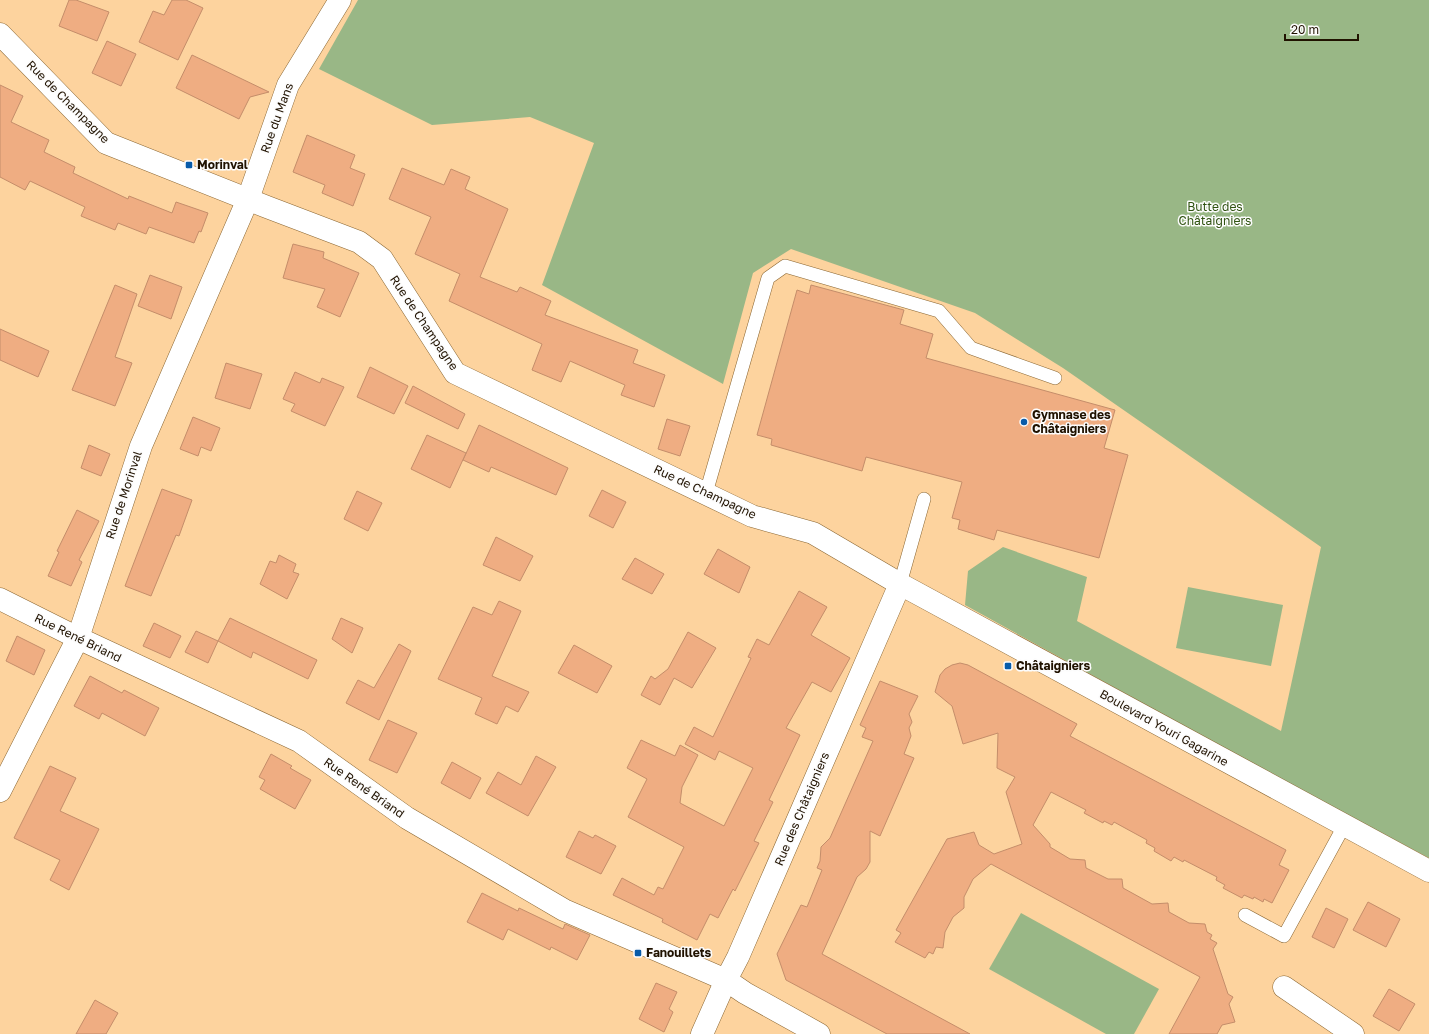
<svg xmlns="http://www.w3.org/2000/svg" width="1429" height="1034" viewBox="0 0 1429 1034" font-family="'Golos Text',sans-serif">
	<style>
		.green { fill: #99b786 }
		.building { fill: #efad82; stroke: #c48d6a }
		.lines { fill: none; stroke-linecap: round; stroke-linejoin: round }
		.lane-casing { stroke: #8b6733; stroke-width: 14 }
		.street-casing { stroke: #8b6733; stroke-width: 23 }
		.lane { stroke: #fff; stroke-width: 13 }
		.street { stroke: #fff; stroke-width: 22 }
		.poi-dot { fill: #085ba9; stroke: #fcfcfc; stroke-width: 1.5 }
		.labels { text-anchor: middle; stroke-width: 3; stroke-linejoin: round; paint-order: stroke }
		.street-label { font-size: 12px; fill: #201200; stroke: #fcfcfc }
		.poi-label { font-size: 12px; font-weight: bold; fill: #201200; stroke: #fcfcfc; text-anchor: start }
		.park-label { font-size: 12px; fill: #2f5210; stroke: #fcfcfc }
	</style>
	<rect width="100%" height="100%" fill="#fdd39e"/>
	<g class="green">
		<polygon points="358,0 1429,0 1429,858 1293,786 965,605 968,571 1003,547 1087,577 1077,621 1281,731 1321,547 1063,368 975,313 791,249 753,273 723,384 542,285 594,143 530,117 432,125 319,69"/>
		<polygon points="1188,587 1283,605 1271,666 1176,648"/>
		<polygon points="1021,913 1159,989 1134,1034 1106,1034 989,969"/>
	</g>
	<g class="building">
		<polygon points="69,0 76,0 109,12 97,41 59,26"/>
		<polygon points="172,0 186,0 203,8 178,60 139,42 153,11 164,15"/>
		<polygon points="107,41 136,54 121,86 92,73"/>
		<polygon points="192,55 215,66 269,92 250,97 239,119 176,88"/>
		<polygon points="0,85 23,96 11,122 49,140 44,152 75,167 73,173 128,199 129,196 172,213 176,202 208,213 201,232 199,231 194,243 149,227 146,234 118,223 115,230 81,216 85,207 30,181 25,190 0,177"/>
		<polygon points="307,135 355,155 350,168 365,174 353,206 322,193 325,185 293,172"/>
		<polygon points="402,168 444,185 451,169 470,177 465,189 508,209 480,277 517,292 520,287 551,301 545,315 638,350 633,363 665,375 654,407 621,395 625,385 570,361 561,382 532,370 542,344 449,301 460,274 415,254 431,217 389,199"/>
		<polygon points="293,244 324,252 323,258 359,273 340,317 317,307 325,289 283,278"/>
		<polygon points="150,275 182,287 171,319 138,306"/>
		<polygon points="115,285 137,294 115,357 132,363 115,406 72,390"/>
		<polygon points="811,285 904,310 900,324 933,334 926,358 1115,410 1104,448 1128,455 1099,558 997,530 994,540 958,529 960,520 952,518 962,482 866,457 862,471 771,445 772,439 757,435 797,290 809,294"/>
		<polygon points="0,329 49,351 38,377 0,360"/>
		<polygon points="226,363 262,374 250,409 215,398"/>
		<polygon points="370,367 408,386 394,414 357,397"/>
		<polygon points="295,372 320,383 322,378 344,387 325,426 291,411 295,404 283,399"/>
		<polygon points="413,386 465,414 458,429 405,403"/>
		<polygon points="193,417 220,428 211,451 201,447 198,456 180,449"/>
		<polygon points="667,419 690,426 680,456 658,449"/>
		<polygon points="479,425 568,468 556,495 491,467 489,472 463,460"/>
		<polygon points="427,435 466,453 450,488 411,469"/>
		<polygon points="89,445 110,454 101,476 81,468"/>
		<polygon points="162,489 192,500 179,536 176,535 151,596 125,586"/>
		<polygon points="602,490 626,502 613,528 589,516"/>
		<polygon points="357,491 382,503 368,531 344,519"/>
		<polygon points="77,510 99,521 79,560 82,562 71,586 48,576 59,552 57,551"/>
		<polygon points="496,537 533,556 520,581 483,565"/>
		<polygon points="718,549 750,567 739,593 704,574"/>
		<polygon points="279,555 296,564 293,572 299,574 287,599 260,584 270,561 276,563"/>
		<polygon points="635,558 664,574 652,594 622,579"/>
		<polygon points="799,591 827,607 811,635 850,658 831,692 812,682 786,728 800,735 769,800 773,802 754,841 759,843 735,891 733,889 718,918 710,914 697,940 662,922 663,919 613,895 622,878 654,895 658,887 663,889 684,847 628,817 647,779 627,768 641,740 675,756 680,745 698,755 682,787 680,803 724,826 753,768 719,751 715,760 685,744 694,727 713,737 751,658 748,657 757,639 769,645"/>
		<polygon points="499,601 521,611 492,676 529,692 518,712 506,706 497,724 475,714 482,698 438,679 473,607 492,615"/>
		<polygon points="230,618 317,660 308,679 253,652 251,658 218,641"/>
		<polygon points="341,618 363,628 352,653 332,639"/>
		<polygon points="154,623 181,636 170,658 143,646"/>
		<polygon points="196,631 218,641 208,663 185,652"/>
		<polygon points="688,632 716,648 692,688 674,678 660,705 641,695 651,676 655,679 668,669"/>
		<polygon points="17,636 45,650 34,675 6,661"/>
		<polygon points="399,644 411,651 379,720 346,703 358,680 374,688"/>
		<polygon points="574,645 612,666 597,693 558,673"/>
		<polygon points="960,663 968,665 1077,724 1070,736 1286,850 1279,865 1289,870 1272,903 1264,899 1263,902 1254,897 1253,899 1244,895 1242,898 1223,888 1225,885 1216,880 1217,877 1184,860 1183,862 1174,857 1171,861 1154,851 1155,848 1146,843 1147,840 1114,822 1112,825 1104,821 1103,823 1084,813 1086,810 1051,792 1033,825 1050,844 1050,847 1070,859 1085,860 1086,868 1108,879 1122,879 1123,888 1152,904 1168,903 1169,912 1189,923 1205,924 1207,932 1212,935 1210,939 1217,943 1213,949 1228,994 1233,997 1229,1004 1235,1022 1222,1025 1217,1034 1169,1034 1200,977 991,864 973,879 964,897 964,908 953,917 945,932 943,948 936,947 933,954 929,952 925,958 895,942 901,933 896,930 947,839 974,832 979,845 994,854 1022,844 1006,792 1015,777 997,768 998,733 963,744 952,706 935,692 940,675 945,669 952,665"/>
		<polygon points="90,676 122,693 124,690 159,708 145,736 102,713 99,719 74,706"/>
		<polygon points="880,681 918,696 909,714 912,722 909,728 911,736 904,754 914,758 880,836 870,831 870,862 866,869 857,877 822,954 970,1034 887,1034 786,980 777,954 801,905 807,907 822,870 817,868 820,861 821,847 830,838 873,741 862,737 866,728 860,725"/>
		<polygon points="388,720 417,733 397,773 369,760"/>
		<polygon points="271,754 292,766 290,768 311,780 295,809 260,789 265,780 259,777"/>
		<polygon points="536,756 556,767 528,816 486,793 498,772 521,785"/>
		<polygon points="452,762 481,778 470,799 441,783"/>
		<polygon points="50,766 76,778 60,811 99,829 69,890 50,880 60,860 14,838"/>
		<polygon points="579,831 593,838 595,835 616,846 601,874 566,857"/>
		<polygon points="482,893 518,911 519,908 563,929 565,924 590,935 577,960 551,947 550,950 508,929 503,940 467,922"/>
		<polygon points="1368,902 1400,919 1386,947 1353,930"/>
		<polygon points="1326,908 1348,919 1334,948 1312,937"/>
		<polygon points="656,983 677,992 669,1009 673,1012 664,1032 639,1019"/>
		<polygon points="1389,989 1415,1004 1399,1031 1373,1016"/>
		<polygon points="95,1000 118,1013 106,1034 76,1034"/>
	</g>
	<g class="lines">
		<g class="lane-casing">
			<g id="lane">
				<polyline points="706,493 768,278 785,266 939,311 971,348 1055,378"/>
				<polyline points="900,584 924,499"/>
				<polyline points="1245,915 1284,936 1344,826"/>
			</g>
		</g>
		<g class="street-casing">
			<g id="street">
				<polyline points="0,34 106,143 267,207 359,242 382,259 455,373 752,516 813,533 900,584 1429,871"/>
				<polyline points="0,599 78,638 299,741 407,818 564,910 726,980 745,993 819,1034"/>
				<polyline points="0,791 78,638 141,446 248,199 288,85 340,0"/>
				<polyline points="1284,987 1353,1034"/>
				<polyline points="702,1034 726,980 738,957 900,584"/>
			</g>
		</g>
		<use href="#lane" class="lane"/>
		<use href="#street" class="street"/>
	</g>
	<g class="poi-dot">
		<rect x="185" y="161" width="8" height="8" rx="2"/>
		<circle cx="1024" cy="422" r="4"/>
		<rect x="1004" y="662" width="8" height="8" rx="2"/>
		<rect x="634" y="949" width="8" height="8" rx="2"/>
	</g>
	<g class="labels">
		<g class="street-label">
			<text transform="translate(68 102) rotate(45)" y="4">Rue de Champagne</text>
			<text transform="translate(277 118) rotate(-70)" y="4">Rue du Mans</text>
			<text transform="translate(424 323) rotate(56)" y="4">Rue de Champagne</text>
			<text transform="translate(705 492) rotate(25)" y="4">Rue de Champagne</text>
			<text transform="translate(124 495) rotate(-72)" y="4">Rue de Morinval</text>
			<text transform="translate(78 638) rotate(26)" y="4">Rue René Briand</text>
			<text transform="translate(1164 728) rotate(29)" y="4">Boulevard Youri Gagarine</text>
			<text transform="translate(364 788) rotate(35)" y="4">Rue René Briand</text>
			<text transform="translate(802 809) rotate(-67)" y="4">Rue des Châtaigniers</text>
		</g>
		<g class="poi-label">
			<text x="197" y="169">Morinval</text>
			<text x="1032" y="419">Gymnase des<tspan x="1032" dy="14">Châtaigniers</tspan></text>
			<text x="1016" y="670">Châtaigniers</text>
			<text x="646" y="957">Fanouillets</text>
		</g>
		<g class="park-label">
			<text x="1215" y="211">Butte des<tspan x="1215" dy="14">Châtaigniers</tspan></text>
		</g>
	</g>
	<path d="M1285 34v6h73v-6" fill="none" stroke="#201200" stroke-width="2"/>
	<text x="1291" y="34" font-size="12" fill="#201200" stroke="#fcfcfc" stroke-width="3" paint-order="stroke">20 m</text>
</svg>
